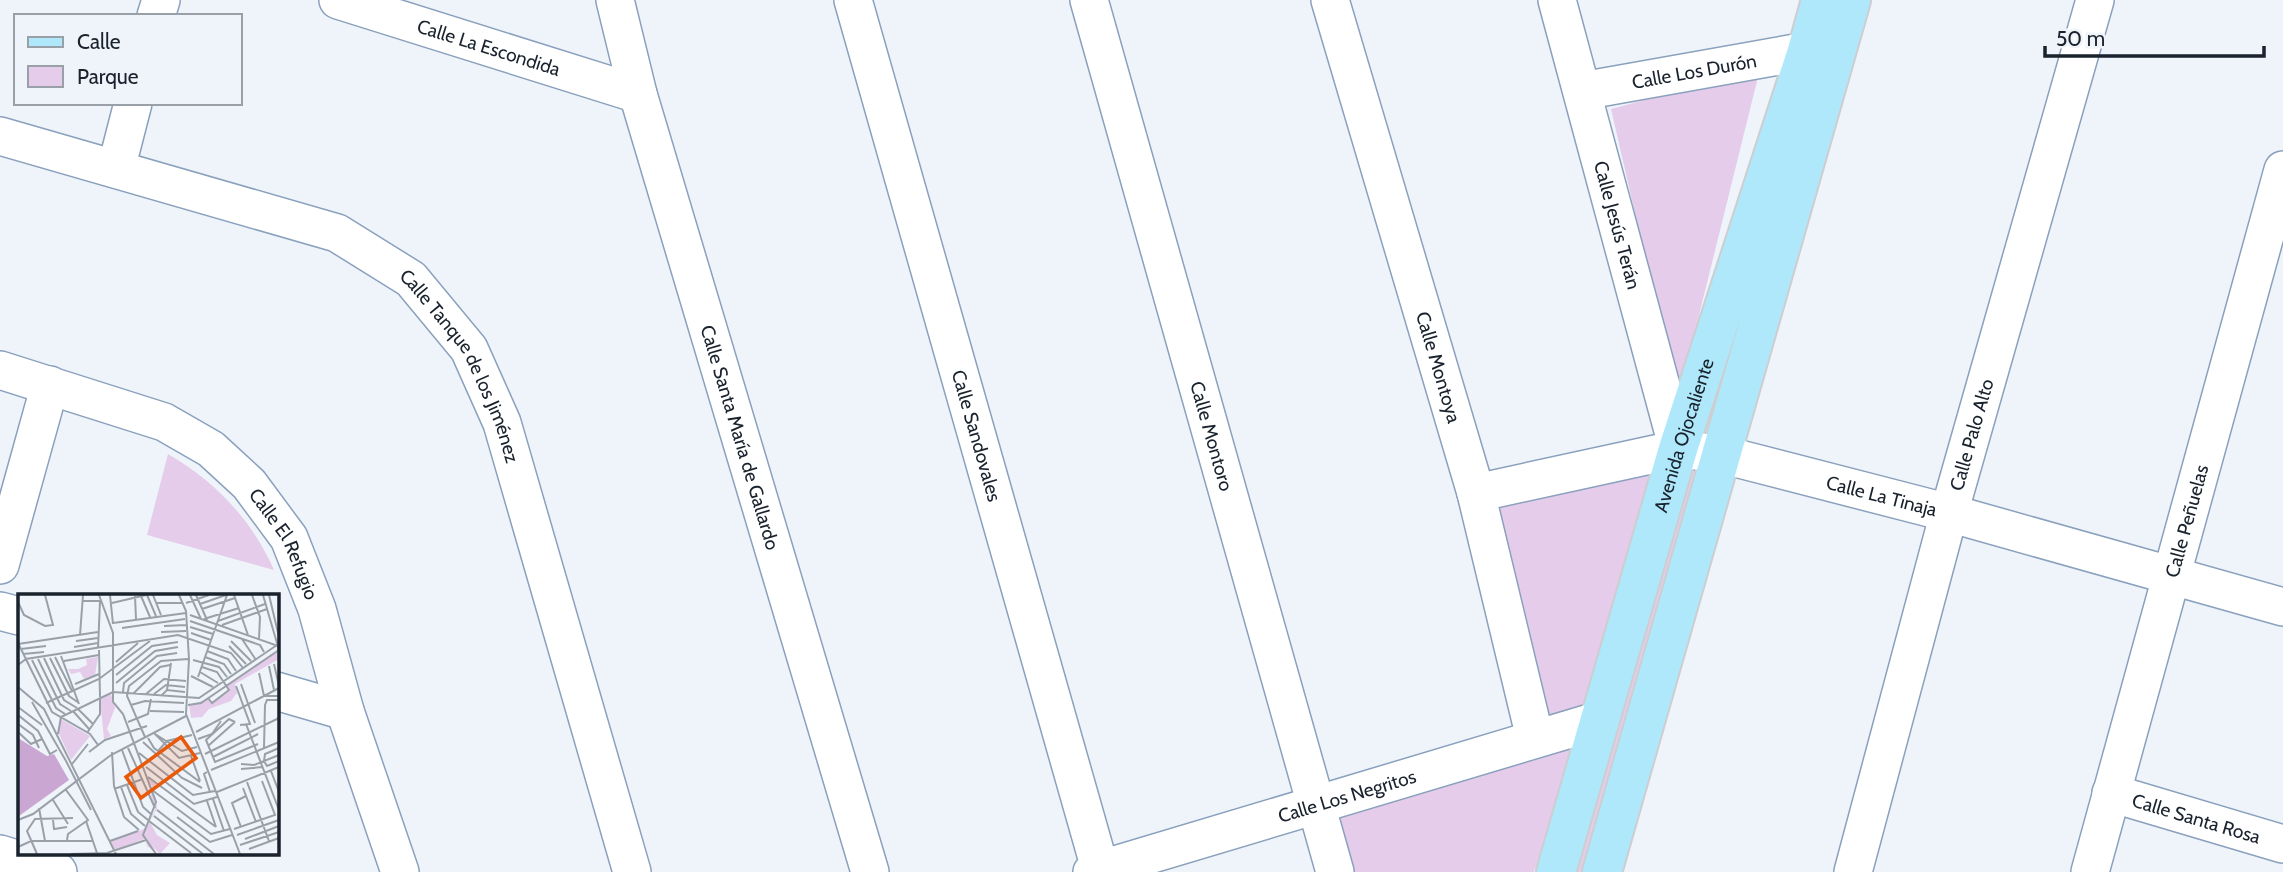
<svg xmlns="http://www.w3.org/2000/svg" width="2283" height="872" viewBox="0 0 2283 872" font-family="Cabin,sans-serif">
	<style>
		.green { fill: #e5cceb }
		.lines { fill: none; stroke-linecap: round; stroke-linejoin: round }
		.minor-casing { stroke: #8aa1bd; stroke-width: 40 }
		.major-casing { stroke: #ccced1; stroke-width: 42 }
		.minor { stroke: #fff; stroke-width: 37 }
		.major { stroke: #afe8fa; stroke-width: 38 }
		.labels { text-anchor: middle; stroke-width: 7; stroke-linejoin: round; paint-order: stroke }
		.street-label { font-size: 19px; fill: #19222d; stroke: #eff4fa }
		.inset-road { fill: none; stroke: #99a0a8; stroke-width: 2 }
		.view { fill: #e8590c; fill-opacity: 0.15; stroke: #e8590c; stroke-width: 3.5 }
		.inset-edge { fill: none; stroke: #19222d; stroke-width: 3.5 }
	</style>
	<rect width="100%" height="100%" fill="#eff4fa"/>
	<g class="green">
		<polygon points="1760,69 1678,400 1611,109"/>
		<path d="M168,454c48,28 83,65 106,116l-127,-35z"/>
		<polygon points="1685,466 1702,472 1589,872 1570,872"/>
		<polygon points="1658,469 1589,708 1546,721 1492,505"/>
		<polygon points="1575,744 1534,872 1346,872 1328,803"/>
	</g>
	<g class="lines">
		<g class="minor-casing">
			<g id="minor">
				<path id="s1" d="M338,0l300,94"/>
				<path id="s2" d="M615,0l23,94 232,778"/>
				<path id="s3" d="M853,0l248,872"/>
				<path id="s4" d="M1089,0l246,872"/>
				<path id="s5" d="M1330,0l146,493 59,245"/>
				<path id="s6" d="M1557,0l121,449"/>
				<polyline points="156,16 161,0"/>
				<path id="s7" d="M1582,91l225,-40"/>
				<path id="s8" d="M0,136l337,97 74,46 58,70 33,74 130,449"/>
				<polyline points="116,169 133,103"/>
				<path id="s9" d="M0,370l164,52 47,27 38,35 40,54 28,71 28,102 55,161"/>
				<path id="s10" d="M1476,493l202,-44 42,5 229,59 334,94"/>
				<polyline points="0,565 50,385"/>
				<polyline points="0,611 19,616"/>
				<polyline points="276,691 345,711"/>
				<path id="s11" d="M2111,793l172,51"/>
				<polyline points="0,854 58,872"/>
				<path id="s12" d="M1092,872l508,-152"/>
				<path id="s13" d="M1853,872l96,-359 146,-513"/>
				<path id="s14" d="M2090,872l193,-702"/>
			</g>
		</g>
		<g class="major-casing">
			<g id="major">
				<path id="s15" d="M1556,872l122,-423 129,-398 14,-51"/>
				<polyline points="1602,872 1851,0"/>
			</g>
		</g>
		<use href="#minor" class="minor"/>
		<use href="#major" class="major"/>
	</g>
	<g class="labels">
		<g class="street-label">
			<text dy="7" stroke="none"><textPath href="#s1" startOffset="158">Calle La Escondida</textPath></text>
			<text dy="7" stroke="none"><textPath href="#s7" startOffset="114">Calle Los Durón</textPath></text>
			<text dy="7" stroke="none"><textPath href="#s6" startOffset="233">Calle Jesús Terán</textPath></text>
			<text dy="7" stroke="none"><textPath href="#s5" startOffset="383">Calle Montoya</textPath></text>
			<text dy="7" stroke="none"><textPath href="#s8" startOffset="539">Calle Tanque de los Jiménez</textPath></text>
			<text dy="7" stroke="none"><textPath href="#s15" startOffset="455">Avenida Ojocaliente</textPath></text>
			<text dy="7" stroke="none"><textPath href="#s13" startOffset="453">Calle Palo Alto</textPath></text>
			<text dy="7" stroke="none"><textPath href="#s3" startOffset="453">Calle Sandovales</textPath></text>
			<text dy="7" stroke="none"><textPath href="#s4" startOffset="453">Calle Montoro</textPath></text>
			<text dy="7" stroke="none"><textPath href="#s2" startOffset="455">Calle Santa María de Gallardo</textPath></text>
			<text dy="7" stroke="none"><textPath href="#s10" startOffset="416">Calle La Tinaja</textPath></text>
			<text dy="7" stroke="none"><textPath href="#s14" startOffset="364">Calle Peñuelas</textPath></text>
			<text dy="7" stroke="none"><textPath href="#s9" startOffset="348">Calle El Refugio</textPath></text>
			<text dy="7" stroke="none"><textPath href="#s12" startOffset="266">Calle Los Negritos</textPath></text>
			<text dy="7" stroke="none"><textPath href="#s11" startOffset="89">Calle Santa Rosa</textPath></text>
		</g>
	</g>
	<g transform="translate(18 594)">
		<rect width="261" height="261" fill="#eff4fa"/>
		<path d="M259,58l2,7 -44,25 2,9 -6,8 -22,8 -7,8 -11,1 -2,-13 19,-6 3,4 19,-12 -3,-5zM80,63l-3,18 -11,4 -4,-7 -9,2 -3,-5h10l9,-4 -1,-6zM93,100l4,14 -8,21 4,7 -7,3 -4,-40zM43,125l29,17 -19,24 -12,-26zM129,184l9,6 -3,3 -4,-6 7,19 1,9 -12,20 5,-7 7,13 13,8 -10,11 -13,-13 -2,-11 2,13 11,11 -11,-8 -4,-13 1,6 -29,11 -4,-9 33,-12 11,-18z" fill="#e5cceb"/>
		<path d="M0,144l29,18 7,-2 15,26 -50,36z" fill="#caa7d2"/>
		<path class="inset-road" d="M81,1l14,38v69l10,12 33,88 -13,33 13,19M92,1l3,29M129,1l9,21M135,1l8,20M161,1l7,16 3,48 -3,55 54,140M172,1l11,24M178,1l11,25M216,1l14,40M234,1l8,22 -1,22M245,1l16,55M251,1l10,42M117,2l1,23M123,2l9,21M65,7h17l-2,48M0,8l6,13 21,11 8,-1 -8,-30M94,9l34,-8M138,9h26M168,9l23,-8M182,10l26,-9M184,15l33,-11M172,21l88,31M186,25l35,-11M172,27l70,24 4,7M200,27l47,-17M95,29l73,-10M204,31l45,-16M146,32l22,-1M172,33l23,7M104,34l63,-9M143,38l25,-1M173,39l20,7M62,41l3,-40M224,45l14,21M58,47l22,-3M213,47l20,20M0,49l34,69 38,22 8,11M0,50l80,-12M211,52l17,18M56,53l24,-4M3,55l25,-3M81,56l1,47M189,57l21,8 8,12M5,60l21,-2M43,62l18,48M37,63l17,34M187,63l19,7 7,10M26,64l20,42 13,8M32,64l19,38 10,7M20,65l22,45 11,7M14,66l24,48 9,6M175,66l26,7 8,10M46,67l35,-6M98,68l22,-19M256,70l5,22M0,71l8,-6 152,-24 53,18 12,15M251,72l5,24M184,73l15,5 12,18 -17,13 -4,-5M182,78l18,11M241,79l5,23h15M98,81l36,-29 26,-4M173,82l22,11M180,83l29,-82M98,89l39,-32 23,-4M57,90l24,-10M223,90l14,39M218,92l14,38 -10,1M0,93l26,22 72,145M149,96l4,-27M105,98l1,-9 33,-27 20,-3M116,99l26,-26 10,-2M128,100l18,-15 22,2M136,100l12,-9 19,2M144,101l5,-5 18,2M14,108l34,59M28,109l53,-24 51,-38M113,111l14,-4 39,2M170,111l13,-2 78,-53M0,113l24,18M60,115l15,15M55,117l16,18M132,117l34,1M0,121l20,16 12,23 7,-4M110,128l20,-8 3,-15M217,128l-6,-3 -23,21 9,22 43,-18M0,130l15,11 6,13M228,130l33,86M0,138l13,12 11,-5M178,138l83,-44M69,139l13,-19v-15M136,139l25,25 21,-5M40,140l3,-17 52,-25 86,6 78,-53M137,140l27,17 15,-4M127,143l-18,-41 2,-10 32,-25 27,-2M130,144l6,10 46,34M180,145l14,-5 9,-13M125,148l39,36 20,10M190,152l27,-24M110,154l27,60M246,154l1,-43 2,-5h12M261,154l-14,6 -1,7 3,5 12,-5M104,156l21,57 9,8M140,157l9,-10 25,-6M71,158l16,-12 42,-14M94,158l2,34 10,31 15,13M121,159l54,42 22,-4M187,160l74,-36M173,162l9,25M195,163l45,-23M48,167l25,49M54,170l16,-20M223,170l13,1 25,-10M128,173l48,37 23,-7M223,175l22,-2M193,176l68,-28M253,177l8,21M189,178l-3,2 6,18M130,183l68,50M229,188l22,59M109,191l11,27 10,8M103,193l10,27 14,12M225,194l13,34M96,195l29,-10M48,196l22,30 -20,14 -1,6M134,196l59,44 19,-5M199,198l62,-25M195,205l11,32M35,206l15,24M189,207l9,26M21,214l6,33M139,216l57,44M136,222l49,38M159,223l33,25 22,-7M0,226l15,-6 78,-59 75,-39M35,226l1,9 13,-2M68,227l11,32M131,227l42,32M223,233l-9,-24 14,-7M216,235l41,-14 -13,-34M219,241l42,-15M227,245l34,-13M92,247l28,-10M222,251l39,-13M0,253l13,-6h62M231,255l30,-11M19,260l-10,-23 8,-12 38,-1M53,260l36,-1 39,-13"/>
		<path class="view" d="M163,143l15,21 -55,40 -15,-21z"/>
		<rect width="261" height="261" class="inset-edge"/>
	</g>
	<rect x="14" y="14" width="228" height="91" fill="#eff4fa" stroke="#99a0a8" stroke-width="2"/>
	<rect x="28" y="37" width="35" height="10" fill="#afe8fa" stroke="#99a0a8" stroke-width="2"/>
	<text x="77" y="49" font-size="21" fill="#19222d">Calle</text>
	<rect x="28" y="66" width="35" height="21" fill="#e5cceb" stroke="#99a0a8" stroke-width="2"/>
	<text x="77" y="84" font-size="21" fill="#19222d">Parque</text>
	<path d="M2045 46v10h219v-10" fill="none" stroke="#19222d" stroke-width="3.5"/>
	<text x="2056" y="46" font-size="21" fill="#19222d" stroke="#eff4fa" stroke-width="5" paint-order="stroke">50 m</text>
</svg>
